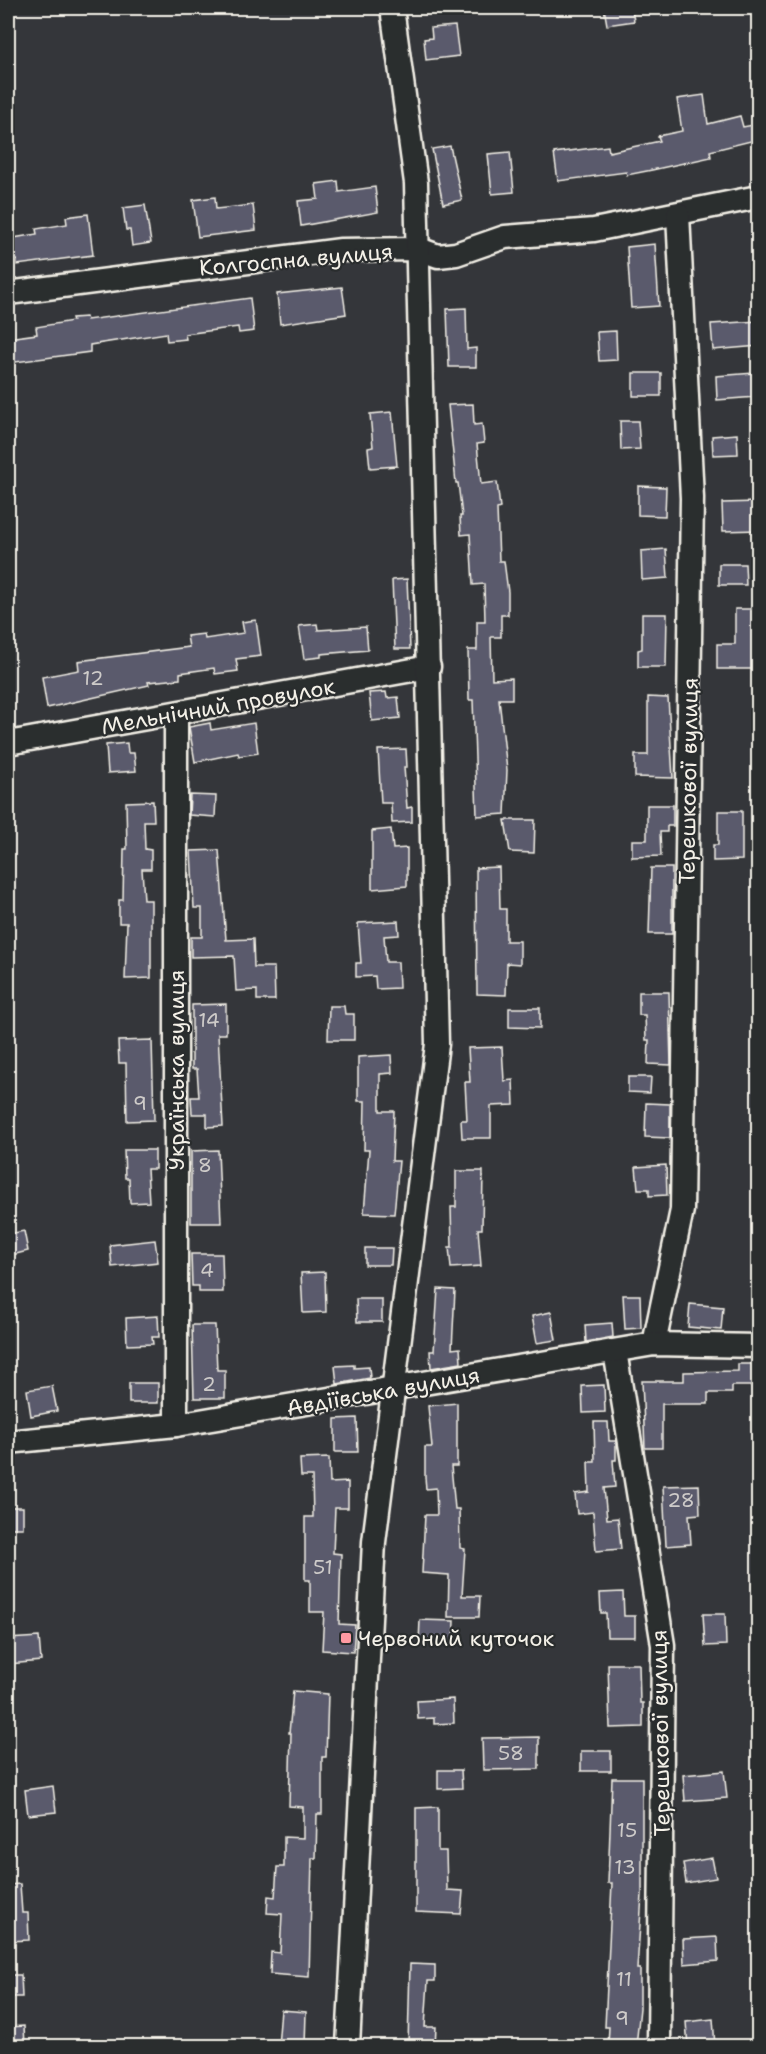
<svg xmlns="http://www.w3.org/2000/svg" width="766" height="2054" viewBox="0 0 766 2054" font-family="'Shantell Sans',sans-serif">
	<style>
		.building { fill: #5a5a6c; stroke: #f4f1e8; stroke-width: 1.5 }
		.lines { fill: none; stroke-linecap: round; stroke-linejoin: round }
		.minor-casing { stroke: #f4f1e8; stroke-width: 27 }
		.minor { stroke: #2a2d2e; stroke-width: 22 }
		.poi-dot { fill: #ff9aa2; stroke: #2a2d2e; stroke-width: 2 }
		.labels { text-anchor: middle; stroke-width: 4.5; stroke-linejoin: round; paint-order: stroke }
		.number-label { font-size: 20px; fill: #cecbc9 }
		.street-label { font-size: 22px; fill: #f4f1e8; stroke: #2a2d2e }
		.poi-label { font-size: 22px; fill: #f4f1e8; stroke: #2a2d2e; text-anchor: start }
	</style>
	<rect width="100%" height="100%" fill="#34363a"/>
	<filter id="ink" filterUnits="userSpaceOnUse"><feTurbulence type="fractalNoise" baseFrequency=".0167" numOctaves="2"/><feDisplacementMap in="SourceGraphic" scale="12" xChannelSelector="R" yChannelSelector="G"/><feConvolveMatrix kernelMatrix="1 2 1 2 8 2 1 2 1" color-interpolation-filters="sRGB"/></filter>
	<g filter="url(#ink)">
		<g class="building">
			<polygon points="604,8 632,8 634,21 607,25"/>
			<polygon points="455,26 459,56 426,60 424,39 432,38 431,28"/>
			<polygon points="704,95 708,124 740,116 743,127 759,124 759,139 710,151 711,157 652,170 627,175 626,172 558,181 554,153 608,146 609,152 660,141 658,136 682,131 677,99"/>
			<polygon points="450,146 462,200 443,204 432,149"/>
			<polygon points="510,152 514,192 492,194 488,154"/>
			<polygon points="338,181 339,192 375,187 378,212 301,226 298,201 318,199 316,184"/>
			<polygon points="215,197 216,209 253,205 256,230 198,237 193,200"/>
			<polygon points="145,205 151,243 132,246 130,230 126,230 123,208"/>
			<polygon points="88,214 93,255 17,265 17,260 8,262 8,239 37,234 36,229 67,224 66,217"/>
			<polygon points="655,244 659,306 631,308 627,247"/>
			<polygon points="342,287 346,314 280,324 277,294"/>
			<polygon points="250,298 254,331 239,333 238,327 185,334 186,339 167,341 166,333 90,345 90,352 8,363 8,338 37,334 36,327 73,321 72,318 86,317 87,320"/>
			<polygon points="466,308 467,349 476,348 476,367 449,367 447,309"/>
			<polygon points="759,321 759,346 713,350 711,324"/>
			<polygon points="616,331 617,360 599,361 597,332"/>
			<rect x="633" y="373" width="28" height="23"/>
			<polygon points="754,373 756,397 717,400 716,376"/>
			<polygon points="473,404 474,425 482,424 484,443 477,444 481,484 497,482 500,508 497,509 499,561 504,561 508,592 508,615 501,615 501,637 491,637 492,679 512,678 512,699 499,699 507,770 505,814 477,816 473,700 469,700 468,650 477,650 477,621 485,621 484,584 473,585 470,534 461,535 460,516 462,516 458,483 456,483 448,405"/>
			<polygon points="392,412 397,466 370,468 368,448 373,447 370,414"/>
			<polygon points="620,421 638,421 640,449 621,450"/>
			<polygon points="737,434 738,454 713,455 712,436"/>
			<polygon points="638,486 666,487 665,516 638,515"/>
			<polygon points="758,502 759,530 723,531 722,503"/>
			<polygon points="666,549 668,578 642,580 641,551"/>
			<polygon points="719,564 745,564 746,585 719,585"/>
			<polygon points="407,579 410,649 395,649 392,580"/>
			<polygon points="735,609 757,609 757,630 754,630 753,669 717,669 717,644 735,644"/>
			<polygon points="642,614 667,614 666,667 638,667 638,650 642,649"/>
			<polygon points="256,620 261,656 236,659 238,671 215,674 214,668 180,673 180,679 148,682 149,685 47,708 42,677 79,670 78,661 189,647 187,636 204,634 205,639 244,633 242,622"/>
			<polygon points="317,624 318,630 366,627 368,650 321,654 321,657 304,659 299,626"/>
			<polygon points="386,692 387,698 398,697 400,718 372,721 369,693"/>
			<polygon points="648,697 668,698 673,778 635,777 635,755 648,755"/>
			<polygon points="210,723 211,730 254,723 258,753 239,756 238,753 195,762 189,727"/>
			<polygon points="127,743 128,753 134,753 136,771 108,773 106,745"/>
			<polygon points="406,749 407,767 404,767 407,808 412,807 412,822 392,823 391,803 381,803 378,750"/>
			<polygon points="190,795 216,796 215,817 189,815"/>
			<polygon points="153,801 154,821 144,821 145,849 151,850 151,869 142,869 144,900 151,900 151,978 125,979 127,923 119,923 119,900 123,900 124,849 127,849 126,802"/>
			<polygon points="647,805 673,805 673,826 667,826 667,832 660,832 661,856 632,857 632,840 647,840"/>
			<polygon points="718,811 742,811 742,860 713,861 713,845 718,845"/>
			<polygon points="505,820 535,820 534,853 510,852"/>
			<polygon points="391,829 393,849 407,848 407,886 372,889 372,831"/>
			<polygon points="219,850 226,940 253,939 254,967 274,967 275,1000 257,1000 257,990 236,991 234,956 191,957 191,937 202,937 202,908 194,908 191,851"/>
			<polygon points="499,867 500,909 506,909 506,941 520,941 520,964 507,963 506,995 477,994 476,868"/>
			<polygon points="651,868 672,868 672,934 649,934"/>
			<polygon points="398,921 399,935 384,936 386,962 398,962 399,988 376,989 375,976 356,977 356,963 361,963 358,923"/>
			<polygon points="639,992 669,992 671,1065 648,1064 649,1040 646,1040 645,1015 639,1015"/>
			<polygon points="226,1004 226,1034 218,1034 223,1126 207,1127 207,1114 192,1114 191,1097 199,1097 197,1069 192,1069 192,1005"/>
			<polygon points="329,1006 344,1006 345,1014 354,1014 354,1040 328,1040"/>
			<polygon points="509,1008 540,1008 540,1028 509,1027"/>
			<polygon points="152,1040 154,1120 127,1121 126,1063 119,1063 118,1041"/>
			<polygon points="502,1047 504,1081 513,1080 514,1105 491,1106 491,1138 462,1138 461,1120 467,1120 465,1082 470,1082 468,1048"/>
			<polygon points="391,1055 392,1073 380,1074 380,1111 394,1111 392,1161 399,1161 394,1214 364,1213 369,1150 364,1150 365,1101 358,1101 358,1057"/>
			<polygon points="628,1077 651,1077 650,1093 628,1092"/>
			<polygon points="646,1103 670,1104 670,1138 645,1137"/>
			<polygon points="124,1150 155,1150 155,1169 147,1169 149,1202 130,1203 129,1178 125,1178"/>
			<polygon points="218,1150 221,1223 191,1223 191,1151"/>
			<polygon points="666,1165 667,1195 649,1196 649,1189 638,1189 636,1167"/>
			<polygon points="456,1171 483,1171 482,1229 478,1229 481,1266 451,1268 449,1247 452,1247 451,1207 456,1207"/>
			<polygon points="24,1231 28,1251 8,1256 8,1234"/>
			<polygon points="155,1240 158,1262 112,1267 110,1245"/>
			<polygon points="365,1248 392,1248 391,1265 365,1265"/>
			<polygon points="191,1254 222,1254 223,1292 199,1292 199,1286 192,1286"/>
			<polygon points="325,1272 326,1312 303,1313 301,1273"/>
			<polygon points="438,1289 455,1290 452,1349 460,1348 461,1363 431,1368 430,1351 434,1351"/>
			<polygon points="623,1295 640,1295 641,1328 625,1329"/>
			<polygon points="356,1299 382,1299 382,1322 357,1322"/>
			<polygon points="690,1304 723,1307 721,1330 688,1327"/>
			<polygon points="551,1312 556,1340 537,1343 532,1316"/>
			<polygon points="158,1316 159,1337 152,1337 153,1344 127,1345 126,1318"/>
			<polygon points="612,1323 613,1337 586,1342 585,1325"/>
			<polygon points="192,1325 215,1325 217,1370 225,1370 225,1398 194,1398"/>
			<polygon points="738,1364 757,1364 758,1386 732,1386 732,1393 708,1393 708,1404 662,1404 662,1448 645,1448 642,1381 684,1381 684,1372 738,1371"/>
			<polygon points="354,1365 354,1368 369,1367 370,1378 337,1384 335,1366"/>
			<rect x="129" y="1383" width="29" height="20"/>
			<polygon points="604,1385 605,1412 583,1413 582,1386"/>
			<polygon points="52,1386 57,1411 31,1416 27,1390"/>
			<polygon points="457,1403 457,1466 451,1466 455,1509 459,1509 460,1548 465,1549 462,1596 480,1596 479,1617 448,1617 449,1575 422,1573 425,1515 437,1515 436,1488 426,1489 425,1477 425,1447 432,1447 428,1406"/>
			<polygon points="357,1418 358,1452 335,1452 335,1419"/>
			<polygon points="594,1422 608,1422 609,1441 616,1441 616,1460 613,1460 615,1487 604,1488 607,1519 618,1518 621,1549 596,1551 593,1512 577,1514 575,1494 589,1492 588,1462 595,1462"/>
			<polygon points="329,1458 330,1483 348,1482 348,1508 335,1508 333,1553 341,1554 339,1624 355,1625 353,1652 322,1650 324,1612 310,1612 310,1580 305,1580 305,1517 313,1517 312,1476 301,1476 300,1459"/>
			<polygon points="699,1485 700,1514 689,1515 691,1544 666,1546 663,1486"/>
			<rect x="8" y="1507" width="15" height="21"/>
			<polygon points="623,1592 624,1616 635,1616 635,1637 607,1637 606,1613 601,1613 600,1593"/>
			<polygon points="703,1614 725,1614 726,1645 705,1646"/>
			<polygon points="420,1620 454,1621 453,1644 419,1643"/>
			<polygon points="39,1637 41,1661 9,1664 8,1639"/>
			<polygon points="608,1664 639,1664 640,1703 643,1703 643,1727 610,1728"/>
			<polygon points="293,1691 328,1694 326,1757 322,1757 322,1814 317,1814 316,1858 312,1858 309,1977 270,1974 271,1952 280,1953 282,1914 267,1913 268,1896 275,1897 277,1867 284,1867 284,1837 303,1838 303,1807 289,1806 291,1733 289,1733"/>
			<polygon points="453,1699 454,1723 434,1724 434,1718 418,1719 417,1701"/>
			<polygon points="539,1737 539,1769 483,1770 482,1738"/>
			<rect x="581" y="1751" width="30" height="20"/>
			<polygon points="438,1770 461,1770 462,1788 438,1789"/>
			<polygon points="724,1771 727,1798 685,1801 683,1775"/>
			<polygon points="612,1778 642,1778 642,1895 637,1969 640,1969 640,2008 636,2046 608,2046 609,2027 605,2027 612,1883 608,1883"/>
			<polygon points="53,1786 56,1812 28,1815 25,1790"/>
			<polygon points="438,1807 438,1851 446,1851 447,1890 463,1891 461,1914 416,1912 416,1808"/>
			<polygon points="712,1858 716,1878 686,1883 683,1863"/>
			<polygon points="20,1884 22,1913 28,1913 29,1940 8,1941 8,1885"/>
			<polygon points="717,1937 718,1961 684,1964 683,1939"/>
			<polygon points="410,1964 435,1965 435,1981 428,1981 425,2027 436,2027 435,2046 408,2046"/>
			<polygon points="8,1975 21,1975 22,1997 8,1997"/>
			<polygon points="281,2010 306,2012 305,2046 278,2046"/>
			<polygon points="713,2019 715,2046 688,2046 686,2022"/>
			<polygon points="24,2026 25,2046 8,2046 8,2027"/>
		</g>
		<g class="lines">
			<g class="minor-casing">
				<g id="minor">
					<polyline points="8,293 341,250 419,249 438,256 456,254 505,237 594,230 758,197"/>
					<polyline points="176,714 176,1425"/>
					<polyline points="8,743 429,667"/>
					<polyline points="654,1344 682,1210 692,498 678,214"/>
					<polyline points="615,1351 663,1645 659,2046"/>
					<polyline points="8,1442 176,1425 654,1344 758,1346"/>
					<polyline points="348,2046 374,1542 437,1044 416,183 392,8"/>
				</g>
			</g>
			<use href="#minor" class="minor"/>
		</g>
	</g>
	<rect class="poi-dot" x="340" y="1632" width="12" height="12" rx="3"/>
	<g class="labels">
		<g class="number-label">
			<text x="93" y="685">12</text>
			<text x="209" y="1027">14</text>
			<text x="140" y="1110">9</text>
			<text x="205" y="1172">8</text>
			<text x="207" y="1277">4</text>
			<text x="209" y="1391">2</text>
			<text x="681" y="1507">28</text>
			<text x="323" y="1574">51</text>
			<text x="511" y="1760">58</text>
			<text x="627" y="1837">15</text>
			<text x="625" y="1874">13</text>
			<text x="624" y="1986">11</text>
			<text x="622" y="2025">9</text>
		</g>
		<g class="street-label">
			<text transform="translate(296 259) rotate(-5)" y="8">Колгоспна вулиця</text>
			<text transform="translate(218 706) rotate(-10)" y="8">Мельнiчний провулок</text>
			<text transform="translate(688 781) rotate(-89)" y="8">Терешкової вулиця</text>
			<text transform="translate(176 1070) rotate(-90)" y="8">Українська вулиця</text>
			<text transform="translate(383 1391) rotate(-10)" y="8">Авдіївська вулиця</text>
			<text transform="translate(660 1733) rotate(-91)" y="8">Терешкової вулиця</text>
		</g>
		<g class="poi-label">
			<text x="358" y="1646">Червоний куточок</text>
		</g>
	</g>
	<rect width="766" height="2054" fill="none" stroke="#2a2d2e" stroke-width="30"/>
	<rect x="15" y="15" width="736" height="2024" fill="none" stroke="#f4f1e8" stroke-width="2" filter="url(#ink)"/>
</svg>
